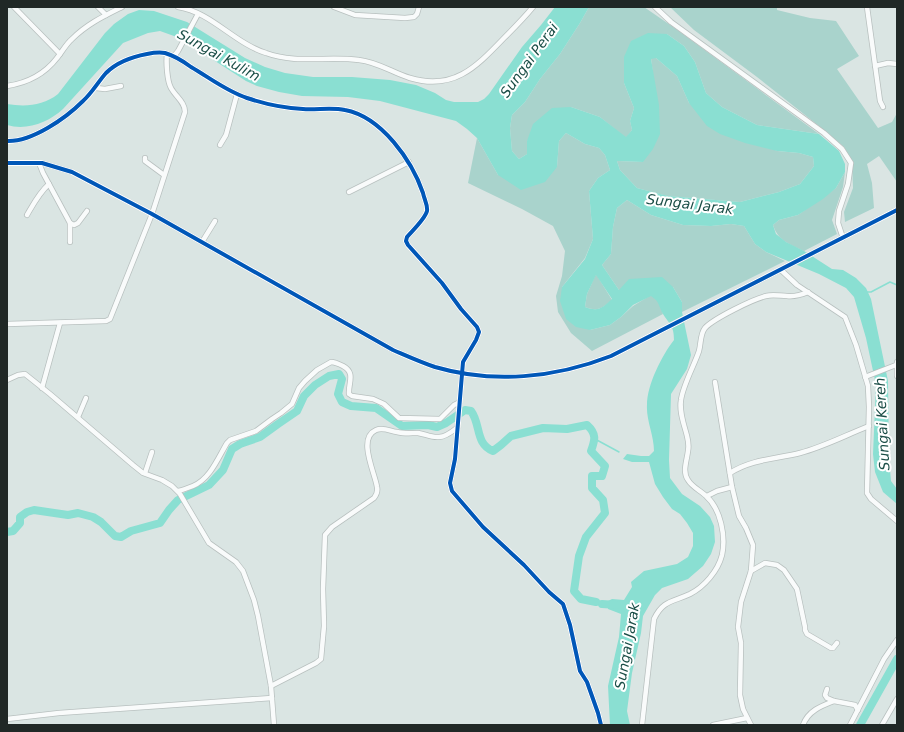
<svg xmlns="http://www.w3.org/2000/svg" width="904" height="732" viewBox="0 0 904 732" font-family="'DejaVu Sans',sans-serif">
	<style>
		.green { fill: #a9d3cc }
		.water { fill: #8adfd2; fill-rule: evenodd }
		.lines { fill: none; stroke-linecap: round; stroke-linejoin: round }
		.stream { stroke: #8adfd2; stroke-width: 1.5 }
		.river { stroke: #8adfd2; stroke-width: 8 }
		.minor-casing { stroke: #b8c0bf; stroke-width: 6 }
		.minor { stroke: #f9fbfb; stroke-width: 4.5 }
		.cycleway-casing { stroke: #fff; stroke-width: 6 }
		.cycleway { stroke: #0057b8; stroke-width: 4 }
		.labels { text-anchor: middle; stroke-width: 4; stroke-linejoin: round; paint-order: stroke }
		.water-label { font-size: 14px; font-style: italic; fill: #1b4e47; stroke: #fff }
	</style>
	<rect width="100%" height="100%" fill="#dae5e3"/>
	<g class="green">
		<polygon points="589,7 644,7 676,29 819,134 757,125 722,107 706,93 695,62 684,46 667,34 624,83 634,108 630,121 632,130 626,138 600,117 571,107 527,141 527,154 519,159 512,151 510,128 512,115 525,102 540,79 560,54 580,23"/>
		<polygon points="670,7 777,7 777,10 810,18 836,21 859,56 837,69 878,128 892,122 897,113 897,182 879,156 867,164 872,183 874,208 845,222 844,212 853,188 852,161 844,147 824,130 757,77 694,30"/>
		<polygon points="651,58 656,58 677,76 689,103 777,151 799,153 813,157 814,166 800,184 779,192 740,202 667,196 637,188 620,170 617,161 643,162 653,74"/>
		<polygon points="566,133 585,144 599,148 605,155 610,170 598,178 589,191 593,239 585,258 562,287 590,330 610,325 621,317 633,306 651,295 658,300 663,314 592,351 571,333 558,312 556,296 562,276 565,251 553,226 522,209 468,183 477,138 498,175 557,167 559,141"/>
		<path d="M845,172l-2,15 -11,33 5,14 -33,17c-13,-6 -26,-10 -31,-26l6,-5 19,-5 38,-27z"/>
		<polygon points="627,200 651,215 683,225 711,226 731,224 744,226 755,244 766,252 785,261 682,312 682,302 673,287 619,290 602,265 611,254 613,227 617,208"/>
		<path d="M596,274l16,26c-10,8 -13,12 -27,7l2,-13z"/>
	</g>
	<path class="water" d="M555,7h34l-9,16 -20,31 -20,25 -15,23 -13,13 -2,13 2,23 7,8 8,-5v-13l6,-17 19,-16 19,-1 29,10 26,20 6,-7 -2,-9 4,-13 -10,-25v-26l7,-16 17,-8 19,1 17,12 11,16 11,31 16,14 35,18 62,9 20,17 6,13v8l-9,16 -13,11 -25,16 -19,5 -6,5 3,9 10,8 18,9 28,18 11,1 13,8 10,10 5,11 17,82 1,78 2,22 6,8v15l-14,-12 -8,-20 -2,-18 3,-69 -10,-47 -12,-41 -8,-9 -27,-14 -53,-22 -11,-8 -11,-18 -13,-2 -20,2 -28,-1 -32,-10 -24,-15 -10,8 -4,19 -2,27 -9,11 17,25 10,-11 33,-2 11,10 9,15v10l9,43 -4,14 -16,25 -2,66 1,18 12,16 18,12 10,11 4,9 1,16 -4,12 -8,12 -15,13 -26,9 -7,7 -12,21 -2,17 -9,40 -5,38 3,14h-20l-2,-39 11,-49 2,-23 -13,-5v-8l4,-2 12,1 8,-13 -1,-5 13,-11 33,-7 11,-7 5,-11v-13l-6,-10 -7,-9 -8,-5 -9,-12 -8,-13 -6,-22h-17l-9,-3 4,-5 14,2h8l5,-5c0,-16 -8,-31 -7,-46 0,-20 15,-50 27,-65 0,-14 -4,-15 -11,-26 -5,-9 -3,-12 -12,-18l-18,9 -12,12 -11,8 -20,5 -14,-3 -10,-8 -6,-18 2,-14 23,-28 8,-20 -4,-48 9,-13 12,-8 -5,-15 -6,-7 -14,-4 -19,-11 -7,8 -2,26 -12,15 -24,8 -23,-15 -21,-37 -10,-9 -11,-8 -76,-20 -32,-4 -46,-1 -23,-4 -22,-6 -11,-5 -51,-33 -21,-12 -14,-5 -12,2 -25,10 -60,66c-14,13 -36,22 -56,16v-21c18,3 36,2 51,-10l47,-61 9,-9 14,-10 11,-4 15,1 33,11 58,36 20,9 20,6 28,4h39l38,3 26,5 19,8 11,7 8,2h24l6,-3 5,-5 33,-47 19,-22zM656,58l21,18 12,27 18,23 13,8 25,9 32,8 22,2 14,4 1,9 -14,18 -21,8 -39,10 -72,-6 -31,-8 -17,-18 -3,-9 26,1 10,-13 7,-15 -1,-29 -8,-46zM596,275l16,24c-10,9 -13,13 -27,8l2,-13z"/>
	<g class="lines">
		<g class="stream">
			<polyline points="867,292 871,292 890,282 897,285"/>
			<polyline points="595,439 619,452"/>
		</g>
		<g class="river">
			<path d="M7,532l6,-1 7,-8v-6l7,-5 7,-2 34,5 10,-2 15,4 8,5 14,14 6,1 10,-6 29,-8 9,-13 9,-10 31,-15 14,-15 9,-21 8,-5 20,-7 18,-13 19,-13 7,-15 11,-11 14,-9 10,-2 3,5 -4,15 4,8 9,4 25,2 26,18 26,-1 9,2 9,-4 19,-13 6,1c10,13 4,33 22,40l8,-6 10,-9 32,-8 24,1 20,-4c10,9 8,15 4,26l14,15 -3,10h-10v12l11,12 2,13 -19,24 -7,19 -5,35 7,8 15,3"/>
			<polyline points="602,604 617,605"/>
			<polyline points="860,725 897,659"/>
		</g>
		<g class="minor-casing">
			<g id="minor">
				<polyline points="14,7 60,54"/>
				<polyline points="98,7 106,15"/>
				<path d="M178,7c33,5 56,36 88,46 30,11 62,3 93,7 19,2 34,13 51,18 44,13 66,-11 94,-40 10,-10 20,-20 29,-31"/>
				<polyline points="334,7 355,15 405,18 414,17 417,14 419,7"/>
				<polyline points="655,7 671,22 824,133 842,149 851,163 848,184 839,211 838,223 843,238"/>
				<polyline points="867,7 880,101 883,107"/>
				<polyline points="174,56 178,51 198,14"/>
				<polyline points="875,66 888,63 897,64"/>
				<path d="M7,86c20,-3 37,-11 50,-28 5,-6 9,-14 15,-19 15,-15 32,-23 50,-32"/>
				<polyline points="96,88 105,89 121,86"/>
				<path d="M7,141c25,1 59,-23 76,-40 9,-8 15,-19 23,-28 11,-11 25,-16 41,-19 5,-1 12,-2 18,-1 10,3 18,8 26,14 19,11 35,24 56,31 18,6 37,10 56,11 14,1 29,-2 42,1 37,7 67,51 78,83 1,6 5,12 4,18 -2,8 -15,20 -20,26l-1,4 2,4 34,38 19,26 16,18 2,5 -3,8 -13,22 -8,97 -5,24 2,8 31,36 41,38 25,27 14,12 7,21 10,46 7,11 11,31 3,12"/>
				<polyline points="220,145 226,135 237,94"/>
				<polyline points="145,158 145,161 164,175"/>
				<path d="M7,163h35l30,9 80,42 241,136c14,6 27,12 42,17 58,17 120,11 176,-11l286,-146"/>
				<polyline points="39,163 43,173 70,223 74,225 78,223 87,211"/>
				<polyline points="349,192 409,162"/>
				<path d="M27,215c7,-12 12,-22 22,-31"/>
				<polyline points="70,223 70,242"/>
				<polyline points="202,242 215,221"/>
				<polyline points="781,270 797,285 845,317 856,345 868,386 869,407 867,493 871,499 897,521"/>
				<path d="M7,324l99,-3 4,-2 42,-105 33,-102c0,-10 -9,-15 -14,-24 -4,-7 -5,-26 -4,-34"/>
				<polyline points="897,362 897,376"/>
				<polyline points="865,377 896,365"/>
				<polyline points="7,380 18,375 25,374 50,394 133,465 143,473 162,480 172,486 180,494 209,543 236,562 243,571 254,600 258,616 271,686 274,725"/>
				<polyline points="715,382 732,487 739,516 746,528 753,545 751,571 741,602 738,627 741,643 740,695 743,709 751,725"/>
				<polyline points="42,388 60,323"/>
				<polyline points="78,417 86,398"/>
				<polyline points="145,473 152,452"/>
				<path d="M730,473c22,-14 46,-14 70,-20 23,-6 46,-18 69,-27"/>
				<path d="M178,491c5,-1 10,-3 15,-5 17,-7 25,-28 34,-43l3,-3 26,-9 16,-12 9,-6 11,-9 7,-16 6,-7 12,-11 14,-8c4,0 8,2 12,4 13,7 5,17 6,28l3,2 21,3 11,5 15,14 41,1 14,-14 6,-3"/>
				<polyline points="707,496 717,491 732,487"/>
				<polyline points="751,571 765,563 777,565 784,570 797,589 805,627 805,630 807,634 831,648 833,648 837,643"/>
				<path d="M271,686l45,-23 5,-4 3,-33 -1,-37 2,-54 7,-8 42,-29c3,-4 4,-7 3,-11 -2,-14 -20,-49 -1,-57 7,-3 14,1 21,2 7,2 14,1 21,1 7,1 14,5 21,4 7,0 14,-6 19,-10"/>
				<polyline points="827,689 825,695 827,698 834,701 855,705 858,710"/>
				<polyline points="7,719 59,713 272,698"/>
				<path d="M642,725l12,-106c9,-19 19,-17 36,-25 14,-7 28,-23 32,-39 4,-18 -1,-46 -16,-59 -5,-5 -14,-9 -18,-16 -6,-8 -1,-20 0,-29 1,-5 0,-11 -1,-15 -3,-12 -8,-24 -6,-36 2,-15 13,-34 18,-49 2,-7 1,-17 6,-23 8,-9 48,-29 61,-32 7,-2 14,0 21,0 8,1 14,-1 21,-4"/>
				<polyline points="713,725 747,718"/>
				<path d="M803,725c5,-14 18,-19 31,-24"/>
				<polyline points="850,725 884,659 897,640"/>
				<polyline points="882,725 897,699"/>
			</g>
		</g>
		<use href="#minor" class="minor"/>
		<g class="cycleway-casing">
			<g id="cycleway">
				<path d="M7,141c25,1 59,-23 76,-40 9,-8 15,-19 23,-28 11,-11 25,-16 41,-19 5,-1 12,-2 18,-1 10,3 18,8 26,14 19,11 35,24 56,31 18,6 37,10 56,11 14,1 29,-2 42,1 37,7 67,51 78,83 1,6 5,12 4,18 -2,8 -15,20 -20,26l-1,4 2,4 34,38 19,26 16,18 2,5 -3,8 -13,22 -8,97 -5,24 2,8 31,36 41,38 25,27 14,12 7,21 10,46 7,11 11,31 3,12"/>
				<path d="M7,163h35l30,9 80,42 241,136c14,6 27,12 42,17 58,17 120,11 176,-11l286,-146"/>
			</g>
		</g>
		<use href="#cycleway" class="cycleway"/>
	</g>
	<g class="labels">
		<g class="water-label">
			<text transform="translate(219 55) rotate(29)" y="5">Sungai Kulim</text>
			<text transform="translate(529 60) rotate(-54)" y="5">Sungai Perai</text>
			<text transform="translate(690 204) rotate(7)" y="5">Sungai Jarak</text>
			<text transform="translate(882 424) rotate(-93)" y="5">Sungai Kereh</text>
			<text transform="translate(627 646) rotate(-80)" y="5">Sungai Jarak</text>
		</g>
	</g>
	<rect width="904" height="732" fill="none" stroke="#202826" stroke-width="16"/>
</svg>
